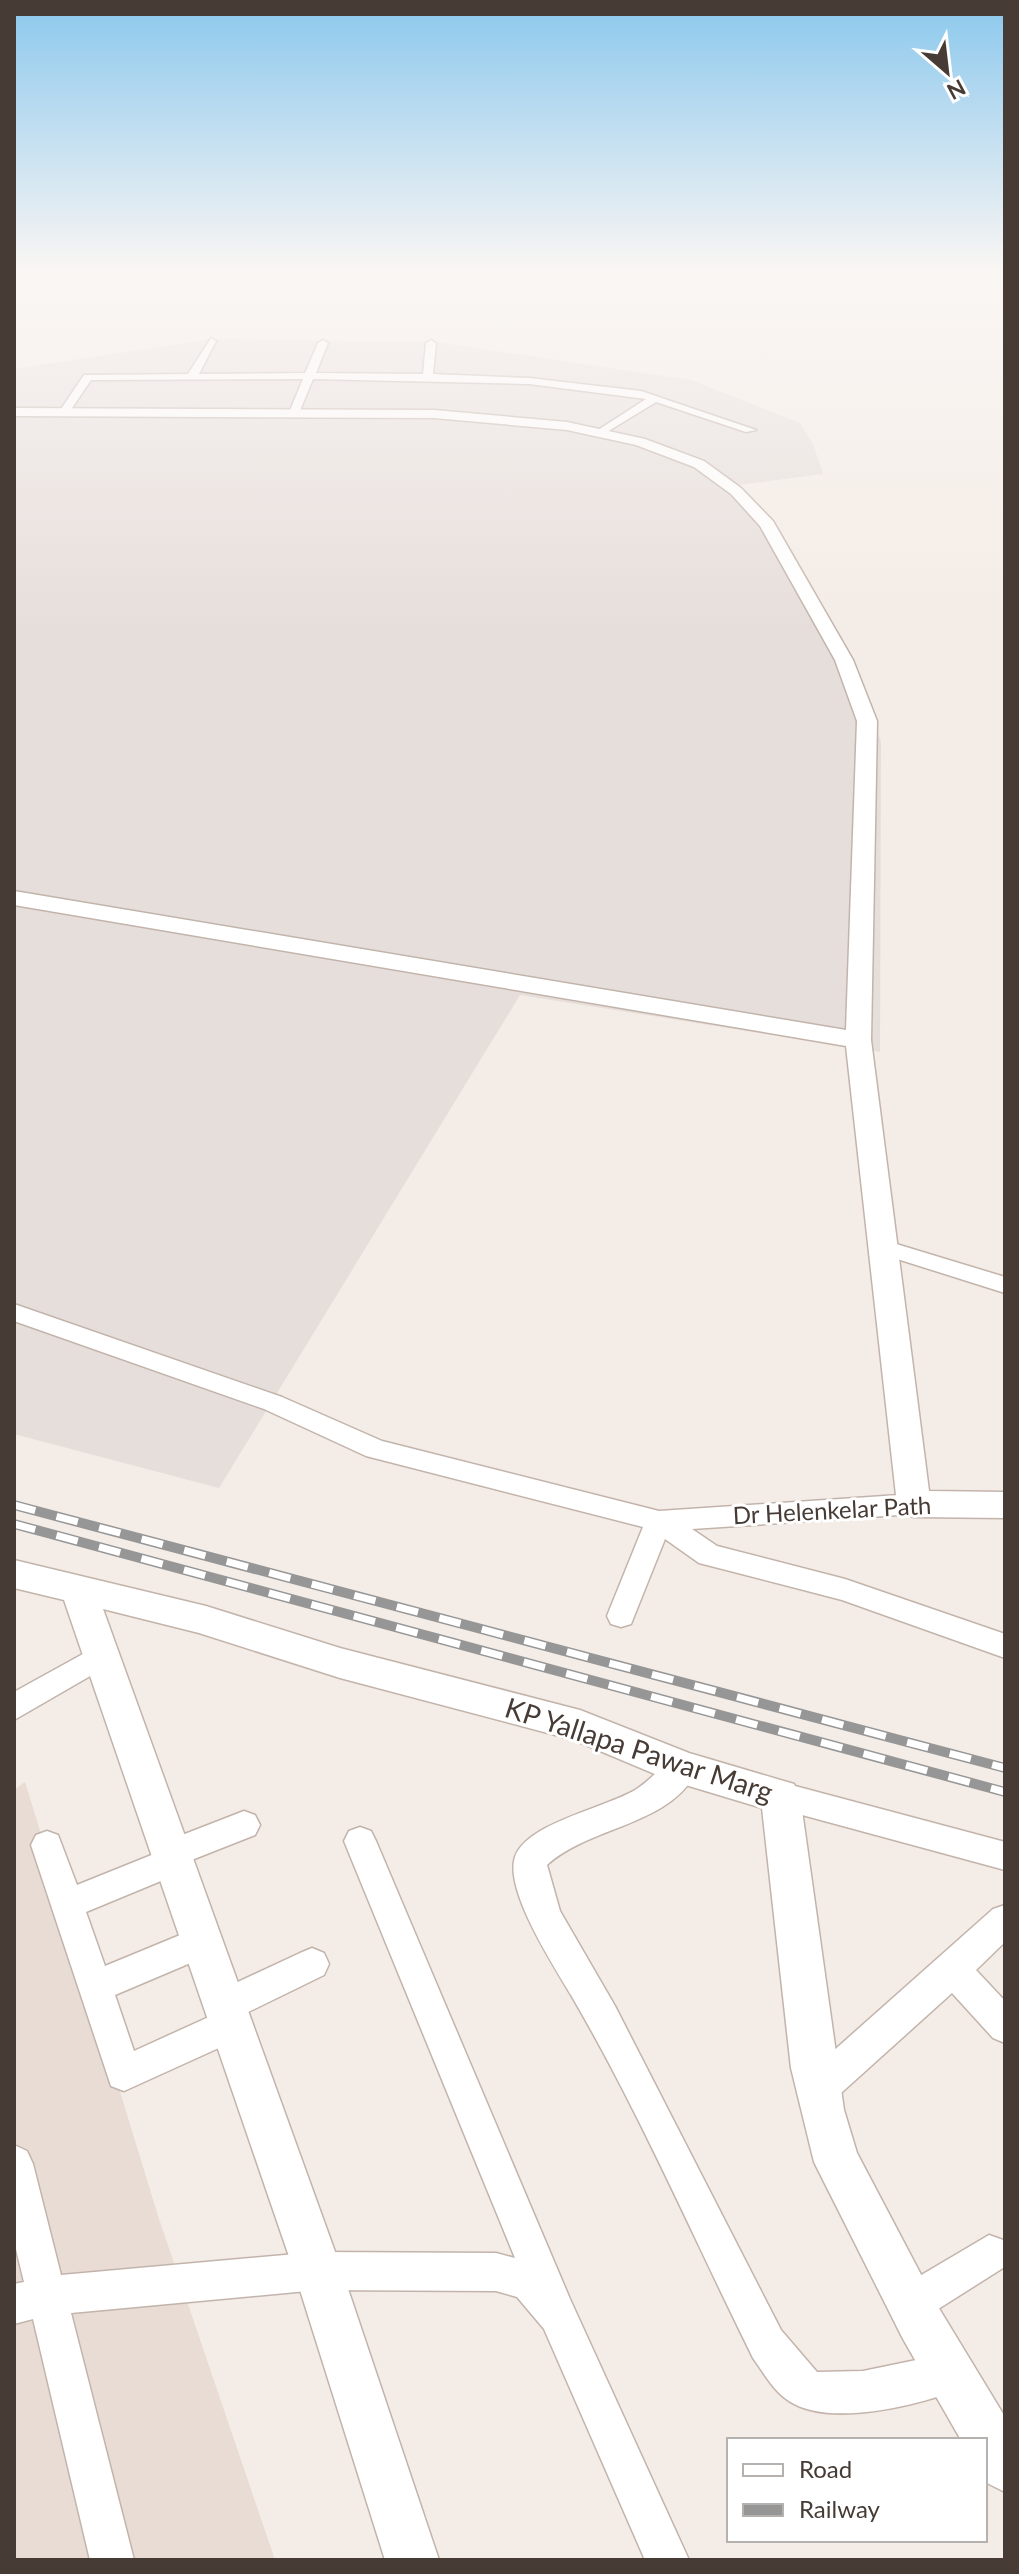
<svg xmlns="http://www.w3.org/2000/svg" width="1019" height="2574" viewBox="0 0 1019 2574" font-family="Lato,sans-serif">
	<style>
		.residential { fill: #e8dcd4 }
		.industrial { fill: #e6dedb }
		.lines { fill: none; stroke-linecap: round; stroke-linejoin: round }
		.minor-casing { stroke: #c3b4ab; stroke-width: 3 }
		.tertiary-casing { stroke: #c3b4ab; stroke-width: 3 }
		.minor { fill: #fff; fill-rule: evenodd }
		.tertiary { fill: #fff; fill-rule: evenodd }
		.rail-casing { stroke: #969696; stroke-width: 10 }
		.rail { stroke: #fff; stroke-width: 7; stroke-dasharray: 22; stroke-linecap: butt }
		.labels { text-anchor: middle; stroke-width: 6; stroke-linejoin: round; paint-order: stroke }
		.street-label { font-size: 24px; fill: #473b35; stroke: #fff }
		.near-street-label { font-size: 28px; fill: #473b35; stroke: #fff }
	</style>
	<rect width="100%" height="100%" fill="#f4ece6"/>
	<polygon class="residential" points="25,1782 159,2219 275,2560 14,2560 14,1790"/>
	<polygon class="industrial" points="211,339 436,342 691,380 800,423 813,444 823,474 738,485 774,523 791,549 855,669 869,699 881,743 880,1052 520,995 219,1488 14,1434 14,369"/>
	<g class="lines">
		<g class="minor-casing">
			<g id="minor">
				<polygon points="211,338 216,341 199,374 305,373 318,343 323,340 328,343 316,373 423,374 426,343 431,340 436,343 433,374 529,378 641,391 756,430 746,432 656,402 602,435 598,430 646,399 529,384 313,379 299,413 294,416 289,413 303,379 91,380 68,414 59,412 84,375 188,374"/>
				<polygon points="883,1240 1005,1277 1005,1293 875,1252 871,1247"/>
				<polygon points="14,1304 282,1397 382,1441 659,1511 914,1494 924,1497 928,1504 924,1511 914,1514 692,1529 717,1546 845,1579 1005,1634 1005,1658 842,1600 699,1563 665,1539 631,1624 621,1627 611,1624 607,1616 643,1527 366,1456 264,1409 14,1321"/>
				<polygon points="101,1644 111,1648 116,1656 111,1664 14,1720 14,1692"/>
				<path d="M683,1755l11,4 5,9c-29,59 -108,57 -152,97l13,46 55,95 166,324 36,42 46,-1 87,-18 14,6 6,14 -6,14c-42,18 -135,41 -175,14 -16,-10 -25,-28 -36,-43 -60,-121 -114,-247 -182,-363 -17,-29 -67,-105 -56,-138 12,-34 90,-49 120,-67 17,-10 29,-29 48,-35z"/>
				<polygon points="780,1782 1005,1842 1005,1870 769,1806 764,1796 769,1786"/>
				<polygon points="244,1811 255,1815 260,1825 255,1835 189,1861 185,1871 86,1912 105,1966 202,1926 214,1931 219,1942 214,1953 115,1995 134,2051 211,2016 207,2006 212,1994 300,1953 312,1948 324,1953 329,1964 324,1975 244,2014 249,2025 243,2037 124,2091 111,2086 31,1845 36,1835 47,1831 58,1835 77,1885 154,1854 159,1844"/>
				<polygon points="360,1827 371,1831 376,1841 570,2299 689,2560 645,2560 544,2329 517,2297 496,2291 318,2290 71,2313 134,2560 90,2560 33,2319 14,2324 14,2284 24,2282 14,2241 14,2145 27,2151 33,2164 61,2275 318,2252 496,2253 515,2258 344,1841 349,1831"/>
				<polygon points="1005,1905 1005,1942 976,1970 1005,2001 1005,2043 993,2038 952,1993 830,2103 817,2108 804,2103 799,2090 804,2077 993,1909"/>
				<polygon points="989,2235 1003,2240 1003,2268 924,2318 910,2324 896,2318 890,2304 896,2290"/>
			</g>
		</g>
		<g class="tertiary-casing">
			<g id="tertiary">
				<polygon points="14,408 434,410 567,422 645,439 704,461 741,488 773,521 853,660 877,721 871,1040 929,1491 1005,1492 1005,1518 914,1517 902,1513 897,1504 846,1046 14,905 14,891 846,1030 857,721 835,660 760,526 731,494 694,467 636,445 567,430 434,418 14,416"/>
				<polygon points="14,1560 206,1606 340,1648 580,1710 689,1753 794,1784 800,1796 844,2110 857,2153 937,2305 1005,2417 1005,2492 985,2482 985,2440 961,2440 903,2339 814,2162 791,2068 762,1808 669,1780 574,1740 340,1678 199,1633 103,1609 342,2271 439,2560 385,2560 294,2271 64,1600 14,1588"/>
			</g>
		</g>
		<use href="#minor" class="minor"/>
		<use href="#tertiary" class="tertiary"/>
		<g class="rail-casing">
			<g id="rail">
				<polyline points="14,1505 1005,1768"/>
				<polyline points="14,1524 1005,1792"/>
			</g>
		</g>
		<use href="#rail" class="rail"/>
	</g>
	<linearGradient id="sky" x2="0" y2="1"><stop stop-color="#8bc8ed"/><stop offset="0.43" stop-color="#faf6f4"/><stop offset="1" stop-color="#faf6f4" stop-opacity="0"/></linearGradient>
	<rect width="1019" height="628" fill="url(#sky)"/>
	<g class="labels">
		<g class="street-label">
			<text transform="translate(832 1511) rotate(-3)" y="8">Dr Helenkelar Path</text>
		</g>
		<g class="near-street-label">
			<text transform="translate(639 1750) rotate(18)" y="10">KP Yallapa Pawar Marg</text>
		</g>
	</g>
	<rect width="1019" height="2574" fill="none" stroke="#473b35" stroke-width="32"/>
	<rect x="727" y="2438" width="260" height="104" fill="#ffffff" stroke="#b5b1ae" stroke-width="2"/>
	<rect x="743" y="2464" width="40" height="12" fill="#ffffff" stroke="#b5b1ae" stroke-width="2"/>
	<text x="799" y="2478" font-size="24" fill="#473b35">Road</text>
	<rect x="743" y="2504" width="40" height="12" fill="#969696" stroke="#b5b1ae" stroke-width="2"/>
	<text x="799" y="2518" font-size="24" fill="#473b35">Railway</text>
	<g transform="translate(947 72) rotate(152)" stroke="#ffffff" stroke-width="6" paint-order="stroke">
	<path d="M0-6L14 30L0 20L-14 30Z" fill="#473b35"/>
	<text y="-12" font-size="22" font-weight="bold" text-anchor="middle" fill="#473b35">N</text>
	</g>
</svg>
